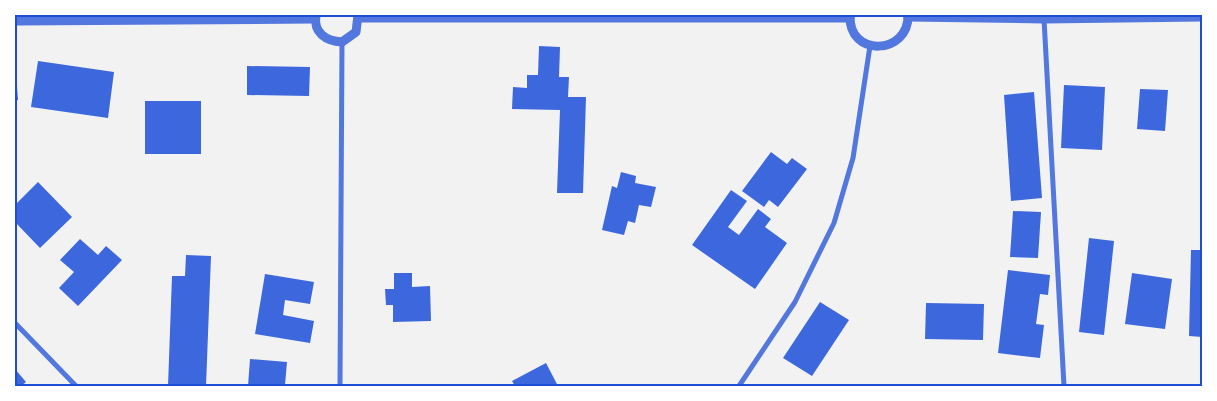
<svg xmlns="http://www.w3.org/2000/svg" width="1217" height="401" viewBox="0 0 1217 401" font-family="Montserrat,sans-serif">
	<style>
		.building { fill: #3d67dc }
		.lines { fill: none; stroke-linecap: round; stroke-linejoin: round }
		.minor { stroke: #5277de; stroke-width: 5 }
		.tertiary { stroke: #5277de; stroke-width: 9 }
		.neatline { fill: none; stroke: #1d4ed8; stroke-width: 2 }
	</style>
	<rect width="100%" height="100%" fill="#f2f2f2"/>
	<g class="building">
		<polygon points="539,46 560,47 559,77 569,77 568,97 586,97 583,193 557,193 560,110 512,109 513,87 527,88 527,75 538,75"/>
		<polygon points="15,59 18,100 15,101"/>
		<polygon points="38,61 114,72 108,118 31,107"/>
		<polygon points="247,66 310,67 309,96 247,95"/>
		<polygon points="1064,85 1105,87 1102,150 1061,148"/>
		<polygon points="1140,89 1168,90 1165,131 1137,129"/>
		<polygon points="1034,92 1042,198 1011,201 1004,95"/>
		<rect x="145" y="101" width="56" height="53"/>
		<polygon points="771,152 787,164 792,158 807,169 778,207 769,200 764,207 742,191"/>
		<polygon points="621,172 636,176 635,183 656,187 651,207 639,205 635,223 628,221 624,235 602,230 612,186 617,188"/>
		<polygon points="38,182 72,217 40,248 15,222 15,205"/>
		<polygon points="731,190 747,201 728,227 739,235 758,209 771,219 765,227 787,243 755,289 692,245"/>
		<polygon points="1013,211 1041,212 1038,258 1010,257"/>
		<polygon points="1089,238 1114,241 1104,335 1079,332"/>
		<polygon points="80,239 98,255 106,246 122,260 78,306 59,288 74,272 60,260"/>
		<polygon points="1191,250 1202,250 1202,337 1189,336"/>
		<polygon points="186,255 211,256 206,386 168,386 172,276 185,276"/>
		<polygon points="1008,270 1050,275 1048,295 1040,294 1036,324 1044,325 1040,358 998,353"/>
		<polygon points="394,273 412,273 412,287 430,286 431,321 393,322 393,305 386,305 385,289 394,289"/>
		<polygon points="1132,273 1172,279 1165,329 1125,324"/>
		<polygon points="265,274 314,282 310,304 285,300 283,315 314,321 310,343 255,334"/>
		<polygon points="820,302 849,320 812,376 783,358"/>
		<polygon points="926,303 984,304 983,340 925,339"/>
		<polygon points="250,359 287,362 285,385 248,386"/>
		<polygon points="546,363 558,386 515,386 512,381"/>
		<polygon points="15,369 26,382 21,386 15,386"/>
	</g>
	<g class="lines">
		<g class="minor">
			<polyline points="1044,19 1064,386"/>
			<polyline points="15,323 76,386"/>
			<polyline points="340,386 342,42"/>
			<polyline points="739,386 795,302 834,223 853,158 870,46"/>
		</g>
		<g class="tertiary">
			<path d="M316,15c-3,18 10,26 26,27l14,-10 2,-17"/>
			<path d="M850,15c-2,43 59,40 58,0"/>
			<polyline points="908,17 1044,19 1202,17"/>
			<polyline points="359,18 850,18"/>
			<polyline points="15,21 315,19"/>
		</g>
	</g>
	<rect width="1217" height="401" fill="none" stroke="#ffffff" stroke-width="32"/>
	<rect x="16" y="16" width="1185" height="369" class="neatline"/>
</svg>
